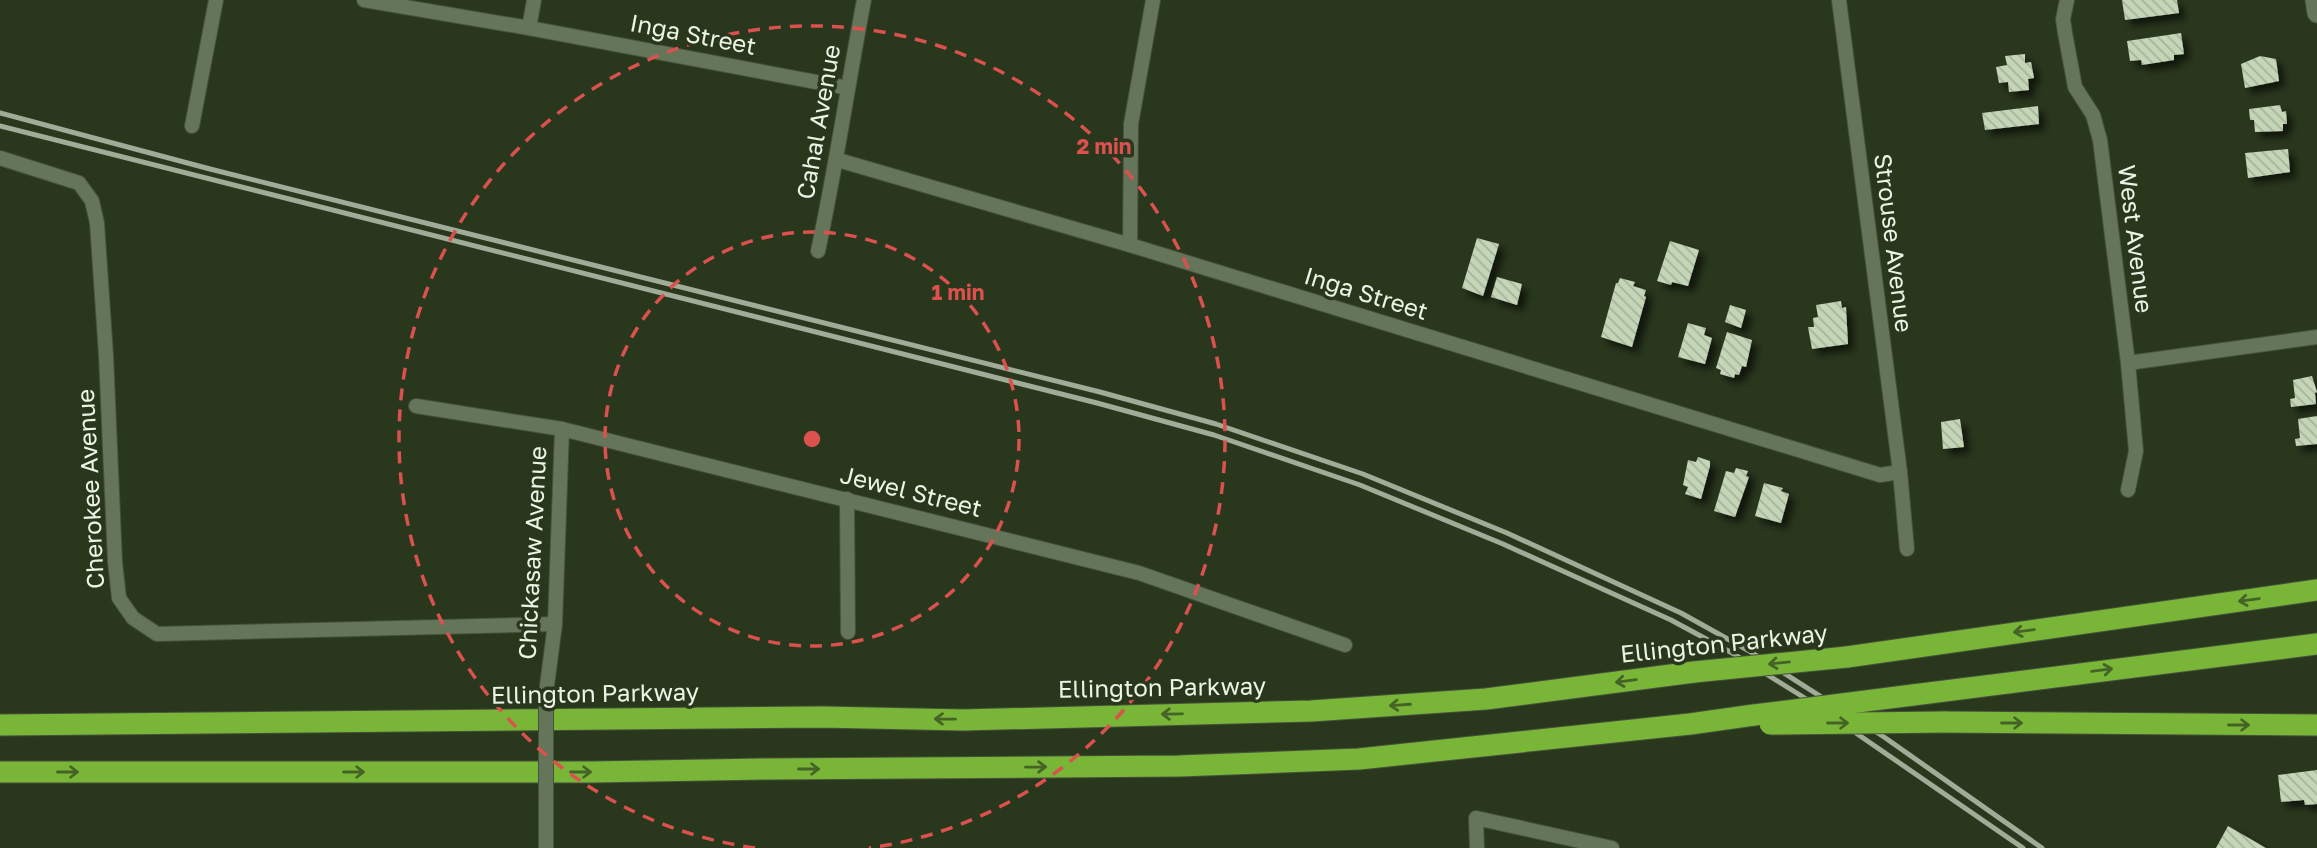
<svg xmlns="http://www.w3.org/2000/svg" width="2317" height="848" viewBox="0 0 2317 848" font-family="'Golos Text',sans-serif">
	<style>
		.building { fill: url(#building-back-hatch); filter: url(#shadow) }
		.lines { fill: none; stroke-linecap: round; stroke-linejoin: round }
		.street-casing { stroke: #46523c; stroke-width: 16 }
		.secondary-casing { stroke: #46523c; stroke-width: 21 }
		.highway-casing { stroke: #46523c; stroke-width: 23 }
		.street { stroke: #657559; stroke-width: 14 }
		.secondary { stroke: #657559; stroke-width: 19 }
		.highway { stroke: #79b637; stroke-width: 21 }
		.rail { stroke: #a1ac98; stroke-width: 5 }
		.street-bridge-casing { stroke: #46523c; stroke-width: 16; stroke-linecap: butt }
		.highway-bridge-casing { stroke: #46523c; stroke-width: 23; stroke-linecap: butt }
		.street-bridge { stroke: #657559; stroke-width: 14 }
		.highway-bridge { stroke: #79b637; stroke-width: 21 }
		.oneway { stroke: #456326 }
		.ring { fill: none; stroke: #da514e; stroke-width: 3.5; stroke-dasharray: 12 9 }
		.labels { text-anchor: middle; stroke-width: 7; stroke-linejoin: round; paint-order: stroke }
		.street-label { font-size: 24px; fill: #ecf5e5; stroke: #29371d }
		.centre { fill: #da514e; stroke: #29371d; stroke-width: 3.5 }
		.ring-label { font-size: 21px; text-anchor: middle; font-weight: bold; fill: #da514e; stroke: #29371d; stroke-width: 7; stroke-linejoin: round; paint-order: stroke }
	</style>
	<defs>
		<pattern id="building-back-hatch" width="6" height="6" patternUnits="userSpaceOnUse" patternTransform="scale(1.75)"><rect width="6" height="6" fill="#c4d6b7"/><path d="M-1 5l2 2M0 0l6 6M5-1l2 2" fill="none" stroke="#a5b39a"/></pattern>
		<filter id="shadow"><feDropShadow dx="6" dy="6" stdDeviation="3.5" flood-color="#0009"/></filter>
	</defs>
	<rect width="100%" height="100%" fill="#29371d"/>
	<g class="building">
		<polygon points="2122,0 2177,0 2179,13 2125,20"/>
		<polygon points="2181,33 2184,54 2174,55 2174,60 2142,65 2141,60 2130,61 2127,41"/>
		<polygon points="2025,54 2025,63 2031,62 2034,78 2028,79 2029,90 2009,92 2008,82 1999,83 1996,67 2007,65 2005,56"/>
		<polygon points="2260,56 2276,59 2279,81 2245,88 2241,64"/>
		<polygon points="2280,105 2282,112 2286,111 2287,124 2283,124 2283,131 2255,132 2254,120 2250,120 2249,109"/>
		<polygon points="2038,106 2039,124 1985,130 1982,113"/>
		<polygon points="2288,149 2290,172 2248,178 2245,153"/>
		<polygon points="1477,238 1499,244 1483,296 1462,288"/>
		<polygon points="1670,241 1699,250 1688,286 1672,282 1671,285 1657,281"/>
		<polygon points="1497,277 1522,284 1517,305 1491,297"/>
		<polygon points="1620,278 1635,282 1633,286 1646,290 1644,296 1646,297 1632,347 1601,337 1616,283 1618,283"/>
		<polygon points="1841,301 1842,308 1846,307 1848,344 1812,349 1808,327 1814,327 1813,318 1818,317 1816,305"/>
		<polygon points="1730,305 1746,310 1741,328 1725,322"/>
		<polygon points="1688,323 1706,328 1704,335 1712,338 1705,364 1678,357"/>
		<polygon points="1727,332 1752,340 1746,367 1742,366 1739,375 1735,374 1734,378 1720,374 1721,370 1716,368"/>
		<polygon points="2312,376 2317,392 2315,393 2316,404 2291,407 2290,399 2295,398 2293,380"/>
		<polygon points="2317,416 2317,444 2296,446 2295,439 2300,438 2298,419"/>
		<polygon points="1960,419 1964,447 1943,449 1941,422"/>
		<polygon points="1698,457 1710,461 1710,466 1701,499 1685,494 1688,487 1683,485 1688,460 1696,462"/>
		<polygon points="1736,468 1748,471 1746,476 1749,477 1735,517 1714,511 1726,471 1734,473"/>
		<polygon points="1764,483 1783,488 1781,491 1789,494 1781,523 1755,516"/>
		<polygon points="2317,770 2317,804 2305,805 2304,800 2281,802 2278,775"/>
		<polygon points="2228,826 2266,848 2216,848"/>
	</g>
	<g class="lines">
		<g class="street-casing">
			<g id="street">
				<polyline points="364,0 529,28 848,88"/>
				<polyline points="2067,0 2063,19 2065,33 2075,87 2093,115 2100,140 2128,363 2136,451 2128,490"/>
				<polyline points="529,28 534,0"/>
				<polyline points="192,126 216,0"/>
				<polyline points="0,158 79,183 92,201 97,223 106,355 115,562 119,598 133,618 157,634 555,624"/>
				<polyline points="838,160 1130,245 1880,475 1900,472 1839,0"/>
				<polyline points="1130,245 1131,124 1153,0"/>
				<path d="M818,251c18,-84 30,-167 46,-251"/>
				<polyline points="2128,363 2317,337"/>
				<polyline points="416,406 562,429 1139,573 1345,645"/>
				<polyline points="1900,472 1907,549"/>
				<polyline points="847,499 848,632"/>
				<polyline points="546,693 555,624 562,429"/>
				<polyline points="546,848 546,793"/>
				<polyline points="1477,848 1476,818 1612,848"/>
			</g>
		</g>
		<g class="secondary-casing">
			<polyline id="secondary" points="2315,0 2317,13"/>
		</g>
		<g class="highway-casing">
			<g id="highway">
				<polyline points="1847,657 2317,590"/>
				<polyline points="1913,695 2317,644"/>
				<polyline points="1944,722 2317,725"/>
				<polyline points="0,725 822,717 963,720 1311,711 1486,699 1694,672"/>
				<polyline points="0,772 592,772 768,769 1179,766 1359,759 1690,724 1754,715"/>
			</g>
		</g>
		<use href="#street" class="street"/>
		<use href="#secondary" class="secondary"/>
		<use href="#highway" class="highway"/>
		<g class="rail">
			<polyline points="0,113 210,169 1100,392 1216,424 1363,474 1507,533 1681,613 1751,652 1884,737 2042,848"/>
			<polyline points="0,126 1097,403 1214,435 1360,485 1503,544 1671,620 1734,654 1808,700 2023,848"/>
		</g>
		<g class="street-bridge-casing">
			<polyline id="street-bridge" points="546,793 546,693"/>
		</g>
		<g class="highway-bridge-casing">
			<g id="highway-bridge">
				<polyline points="1694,672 1847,657"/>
				<polyline points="1754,715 1913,695"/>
				<polyline points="1770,724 1944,722"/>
			</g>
		</g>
		<use href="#street-bridge" class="street-bridge"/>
		<use href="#highway-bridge" class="highway-bridge"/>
	</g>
	<defs><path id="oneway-shaft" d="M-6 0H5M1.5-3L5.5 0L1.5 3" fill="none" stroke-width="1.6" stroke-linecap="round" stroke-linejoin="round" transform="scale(1.75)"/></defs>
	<g class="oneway">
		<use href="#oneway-shaft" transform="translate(2249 600) rotate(172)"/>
		<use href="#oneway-shaft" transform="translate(2024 631) rotate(172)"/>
		<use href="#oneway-shaft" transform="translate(1779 663) rotate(174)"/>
		<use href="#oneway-shaft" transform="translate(2102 670) rotate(-7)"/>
		<use href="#oneway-shaft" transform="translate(1626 681) rotate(172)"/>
		<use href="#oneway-shaft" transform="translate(1400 705) rotate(176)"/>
		<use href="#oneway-shaft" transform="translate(1172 714) rotate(179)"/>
		<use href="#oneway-shaft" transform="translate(945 719) rotate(-179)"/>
		<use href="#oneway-shaft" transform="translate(1838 723)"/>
		<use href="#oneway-shaft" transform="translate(2012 723)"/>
		<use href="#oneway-shaft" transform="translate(2239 725)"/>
		<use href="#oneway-shaft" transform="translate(1036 767) rotate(-1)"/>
		<use href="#oneway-shaft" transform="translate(809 769)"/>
		<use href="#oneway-shaft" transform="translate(68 772)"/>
		<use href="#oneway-shaft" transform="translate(354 772)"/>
		<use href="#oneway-shaft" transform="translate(581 772)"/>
	</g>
	<g class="ring">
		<circle cx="812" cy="439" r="207"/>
		<path d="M755 848A413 413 0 1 1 869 848"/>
	</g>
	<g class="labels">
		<g class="street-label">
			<text transform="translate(693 35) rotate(11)" y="8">Inga Street</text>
			<text transform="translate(819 122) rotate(-80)" y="8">Cahal Avenue</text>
			<text transform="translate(2135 239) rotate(83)" y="8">West Avenue</text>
			<text transform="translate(1893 243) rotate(83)" y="8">Strouse Avenue</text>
			<text transform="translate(1366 294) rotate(17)" y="8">Inga Street</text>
			<text transform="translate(91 489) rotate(-93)" y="8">Cherokee Avenue</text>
			<text transform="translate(911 492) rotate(14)" y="8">Jewel Street</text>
			<text transform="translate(533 553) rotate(-87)" y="8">Chickasaw Avenue</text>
			<text transform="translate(1724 644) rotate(-6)" y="8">Ellington Parkway</text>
			<text transform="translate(1162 688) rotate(-1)" y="8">Ellington Parkway</text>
			<text transform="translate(595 694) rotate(-1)" y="8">Ellington Parkway</text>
		</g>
	</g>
	<circle cx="812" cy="439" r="10" class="centre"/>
	<g class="ring-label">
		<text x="1104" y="154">2 min</text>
		<text x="958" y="300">1 min</text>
	</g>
</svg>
